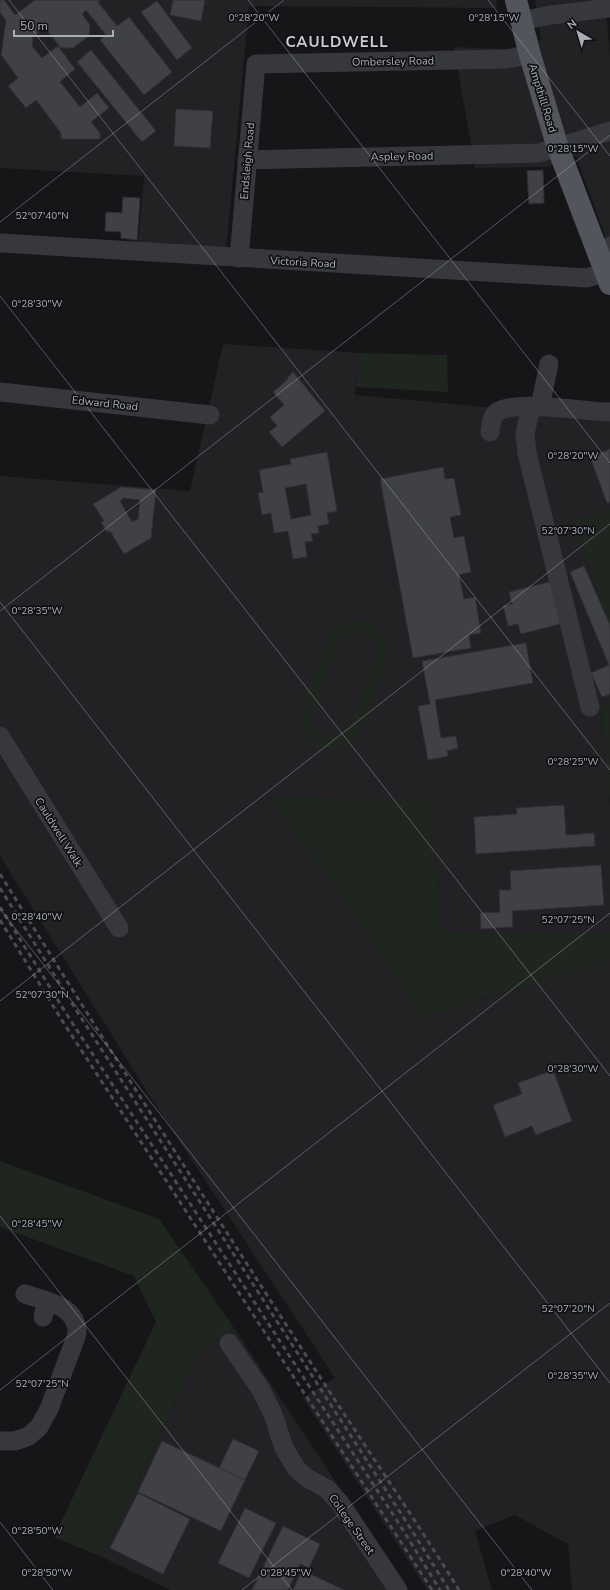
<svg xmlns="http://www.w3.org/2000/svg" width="610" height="1590" viewBox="0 0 610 1590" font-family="'Nunito Sans',sans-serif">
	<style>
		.built { fill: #222225 }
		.green { fill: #1e261f }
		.building { fill: #404145; stroke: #303034; fill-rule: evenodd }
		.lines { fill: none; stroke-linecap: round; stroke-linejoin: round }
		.minor { stroke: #37383d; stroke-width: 19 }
		.major { stroke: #53555c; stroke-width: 22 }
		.rail { stroke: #4a4c52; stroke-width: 3; stroke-dasharray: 5 4; stroke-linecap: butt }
		.ticks { fill: none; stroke: #a8adb8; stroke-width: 1; stroke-opacity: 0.45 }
		.labels { text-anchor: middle; stroke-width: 3.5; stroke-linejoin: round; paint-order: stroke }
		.street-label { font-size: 11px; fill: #a8adb8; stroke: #111113 }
		.district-label { font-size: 15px; font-weight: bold; letter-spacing: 1px; fill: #c9ccd4; stroke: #111113 }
		.ticks-label { font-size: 10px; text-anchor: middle; fill: #a8adb8; stroke: #111113; stroke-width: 3.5; stroke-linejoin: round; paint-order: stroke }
	</style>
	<rect width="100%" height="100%" fill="#161618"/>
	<g class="built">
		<polygon points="0,0 496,0 497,8 249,6 226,250 138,244 144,176 0,168"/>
		<polygon points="535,0 605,0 610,55 610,249 576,156 546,167 475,168 454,47 506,49 541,40"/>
		<polygon points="223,344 359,353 355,395 562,414 610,416 610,508 571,519 610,628 610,703 600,707 610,804 610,931 442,933 430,803 269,795 423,1017 610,960 610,1590 572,1590 568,1544 515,1515 475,1531 492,1590 427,1590 303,1398 335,1378 148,1093 0,856 0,476 190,491"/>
		<polygon points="234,1328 407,1590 170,1590 102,1557 198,1353"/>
	</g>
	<g class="green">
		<polygon points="359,353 447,355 448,392 356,387"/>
		<polygon points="610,508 610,628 571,519"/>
		<path d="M354,620c23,1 37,17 33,41l-26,70c-19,33 -68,17 -61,-21l12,5 1,10 10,11c11,3 20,0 27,-10l25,-70c3,-23 -21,-30 -36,-15l-26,70 -12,-5 27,-71 13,-11z"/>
		<polygon points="610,703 610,804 600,707"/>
		<polygon points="269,795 430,802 442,932 610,931 610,960 423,1017"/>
		<polygon points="0,1161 159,1219 234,1328 198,1353 102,1557 54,1537 156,1322 134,1276 0,1227"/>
	</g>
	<g class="building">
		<polygon points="0,0 4,0 15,15 35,0 100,0 98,2 117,26 129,17 172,72 144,95 100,40 106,35 86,10 82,14 90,25 89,36 73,48 61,48 45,28 33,37 32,46 42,58 58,46 75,69 60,82 80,107 97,93 109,108 91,122 100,133 100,139 61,139 61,133 36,100 26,108 8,86 18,78 1,55 6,20 0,13"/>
		<polygon points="173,0 205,0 201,21 170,15"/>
		<polygon points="157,1 192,48 177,60 141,12"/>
		<polygon points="91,50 156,131 142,142 77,62"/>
		<polygon points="176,109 213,111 210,148 174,146"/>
		<polygon points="543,170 544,203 529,204 527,171"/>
		<polygon points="123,197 140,198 137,240 121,238 121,232 105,231 106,212 122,213"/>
		<polygon points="293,372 325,411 282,447 269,432 277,426 270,417 284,405 273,392 288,379 287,378"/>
		<polygon points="610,449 610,502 607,503 590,457"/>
		<path d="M327,452l10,59 -10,2 2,11 -11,2 1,7 -8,1 2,7 -8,1 2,15 -14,2 -5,-28 -14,2 -3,-20 -9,2 -4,-22 5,-1 -4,-22 32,-6 -1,-5zM306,484l5,31 -20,4 -6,-31z"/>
		<polygon points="443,467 445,479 454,478 461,515 450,517 454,538 464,536 471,572 459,575 464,599 475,597 481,633 469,635 471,648 413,658 380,479"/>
		<path d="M121,487l35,3 -5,48 -27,16 -14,-23 -3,1 -6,-10 3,-1 -11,-17zM124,498l16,2 -2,19 -6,3 -12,-21z"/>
		<polygon points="584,566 610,625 610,694 602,697 591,673 609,665 570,572"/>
		<polygon points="553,581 564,623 521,634 518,624 508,626 503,606 512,604 509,592"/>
		<polygon points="526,643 533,683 435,700 441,738 456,736 458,748 447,751 448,756 428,760 418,706 430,704 422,661"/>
		<polygon points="564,805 566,835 594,833 595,846 476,854 474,817 517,814 516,808"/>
		<polygon points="601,865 604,905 512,911 513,927 481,929 480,913 500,912 499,890 511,890 510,871"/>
		<polygon points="553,1070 572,1121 536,1135 532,1126 505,1137 493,1105 522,1094 518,1083"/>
		<polygon points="233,1439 259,1451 245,1480 219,1468"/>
		<polygon points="162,1441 245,1480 221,1531 138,1492"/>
		<polygon points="138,1493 190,1519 163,1574 110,1548"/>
		<polygon points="245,1508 276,1523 249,1578 218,1563"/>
		<polygon points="283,1526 320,1544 309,1568 300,1564 288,1590 252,1590"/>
		<polygon points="302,1570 344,1590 293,1590"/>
	</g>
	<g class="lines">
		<g class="minor">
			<polyline points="521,21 551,15 610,8"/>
			<polyline points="247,160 539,153 610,131"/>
			<polyline points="0,243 586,278 605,273"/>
			<polyline points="597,251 610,246"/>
			<polyline points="239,258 256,64 507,59 530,55"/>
			<polyline points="0,392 210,415"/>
			<polyline points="531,407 525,434 527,453 590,707"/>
			<polyline points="540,407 549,364"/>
			<path d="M490,432c1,-7 1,-15 7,-20 19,-13 88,0 113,0"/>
			<polyline points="0,736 119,928"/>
			<polyline points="43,1317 47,1302"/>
			<polyline points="229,1343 261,1390 273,1414 284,1448 296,1468 307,1478 327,1489 340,1503 398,1590"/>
			<path d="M0,1441h15l14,-5 10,-9 10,-18 27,-72c1,-4 2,-9 0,-12 -5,-21 -34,-25 -51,-31"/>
		</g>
		<polyline class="major" points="516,0 530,55 558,148 610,284"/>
		<g class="rail">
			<path d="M0,874c109,175 220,349 333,523 42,64 85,127 126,193"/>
			<polyline points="0,888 78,1013 409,1526 449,1590"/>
			<polyline points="0,907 69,1018 403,1530 440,1590"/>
			<polyline points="0,920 63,1022 432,1590"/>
		</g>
	</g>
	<path class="ticks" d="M9,0l601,770M248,0l362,463M488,0l122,156M0,222l284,-222M0,296l610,780M0,602l610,781M0,611l610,-476M0,909l532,681M0,1001l610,-477M0,1216l292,374M0,1390l610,-477M0,1522l53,68M242,1590l368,-287"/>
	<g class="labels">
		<g class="street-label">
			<text transform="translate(393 61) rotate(-1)" y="4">Ombersley Road</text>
			<text transform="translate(543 98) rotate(73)" y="4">Ampthill Road</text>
			<text transform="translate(402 156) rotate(-1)" y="4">Aspley Road</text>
			<text transform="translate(247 161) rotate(-85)" y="4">Endsleigh Road</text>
			<text transform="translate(303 262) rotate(3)" y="4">Victoria Road</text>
			<text transform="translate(105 403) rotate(6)" y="4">Edward Road</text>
			<text transform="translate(59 832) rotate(58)" y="4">Cauldwell Walk</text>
			<text transform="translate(352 1524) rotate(55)" y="4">College Street</text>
		</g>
		<g class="district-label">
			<text x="337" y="47">CAULDWELL</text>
		</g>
	</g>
	<g class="ticks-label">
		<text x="254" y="21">0°28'20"W</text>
		<text x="494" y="21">0°28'15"W</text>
		<text x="573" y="152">0°28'15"W</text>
		<text x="42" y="219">52°07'40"N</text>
		<text x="37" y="307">0°28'30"W</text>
		<text x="573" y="459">0°28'20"W</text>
		<text x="568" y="534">52°07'30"N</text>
		<text x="37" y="614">0°28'35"W</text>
		<text x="573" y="765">0°28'25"W</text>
		<text x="37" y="920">0°28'40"W</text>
		<text x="568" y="923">52°07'25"N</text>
		<text x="42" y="998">52°07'30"N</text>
		<text x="573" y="1072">0°28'30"W</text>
		<text x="37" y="1227">0°28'45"W</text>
		<text x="568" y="1312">52°07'20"N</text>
		<text x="573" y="1379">0°28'35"W</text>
		<text x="42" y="1387">52°07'25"N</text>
		<text x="37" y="1534">0°28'50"W</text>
		<text x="47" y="1576">0°28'50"W</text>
		<text x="286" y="1576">0°28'45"W</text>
		<text x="526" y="1576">0°28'40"W</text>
	</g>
	<g transform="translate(578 32) rotate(322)" stroke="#111113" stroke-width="3" paint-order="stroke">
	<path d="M0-3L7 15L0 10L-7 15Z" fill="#a8adb8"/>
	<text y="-6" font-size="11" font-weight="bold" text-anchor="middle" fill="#a8adb8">N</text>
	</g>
	<path d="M14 30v6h99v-6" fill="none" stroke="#a8adb8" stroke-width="2"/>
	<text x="20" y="30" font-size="12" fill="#a8adb8" stroke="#111113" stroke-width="3" paint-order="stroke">50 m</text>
</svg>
